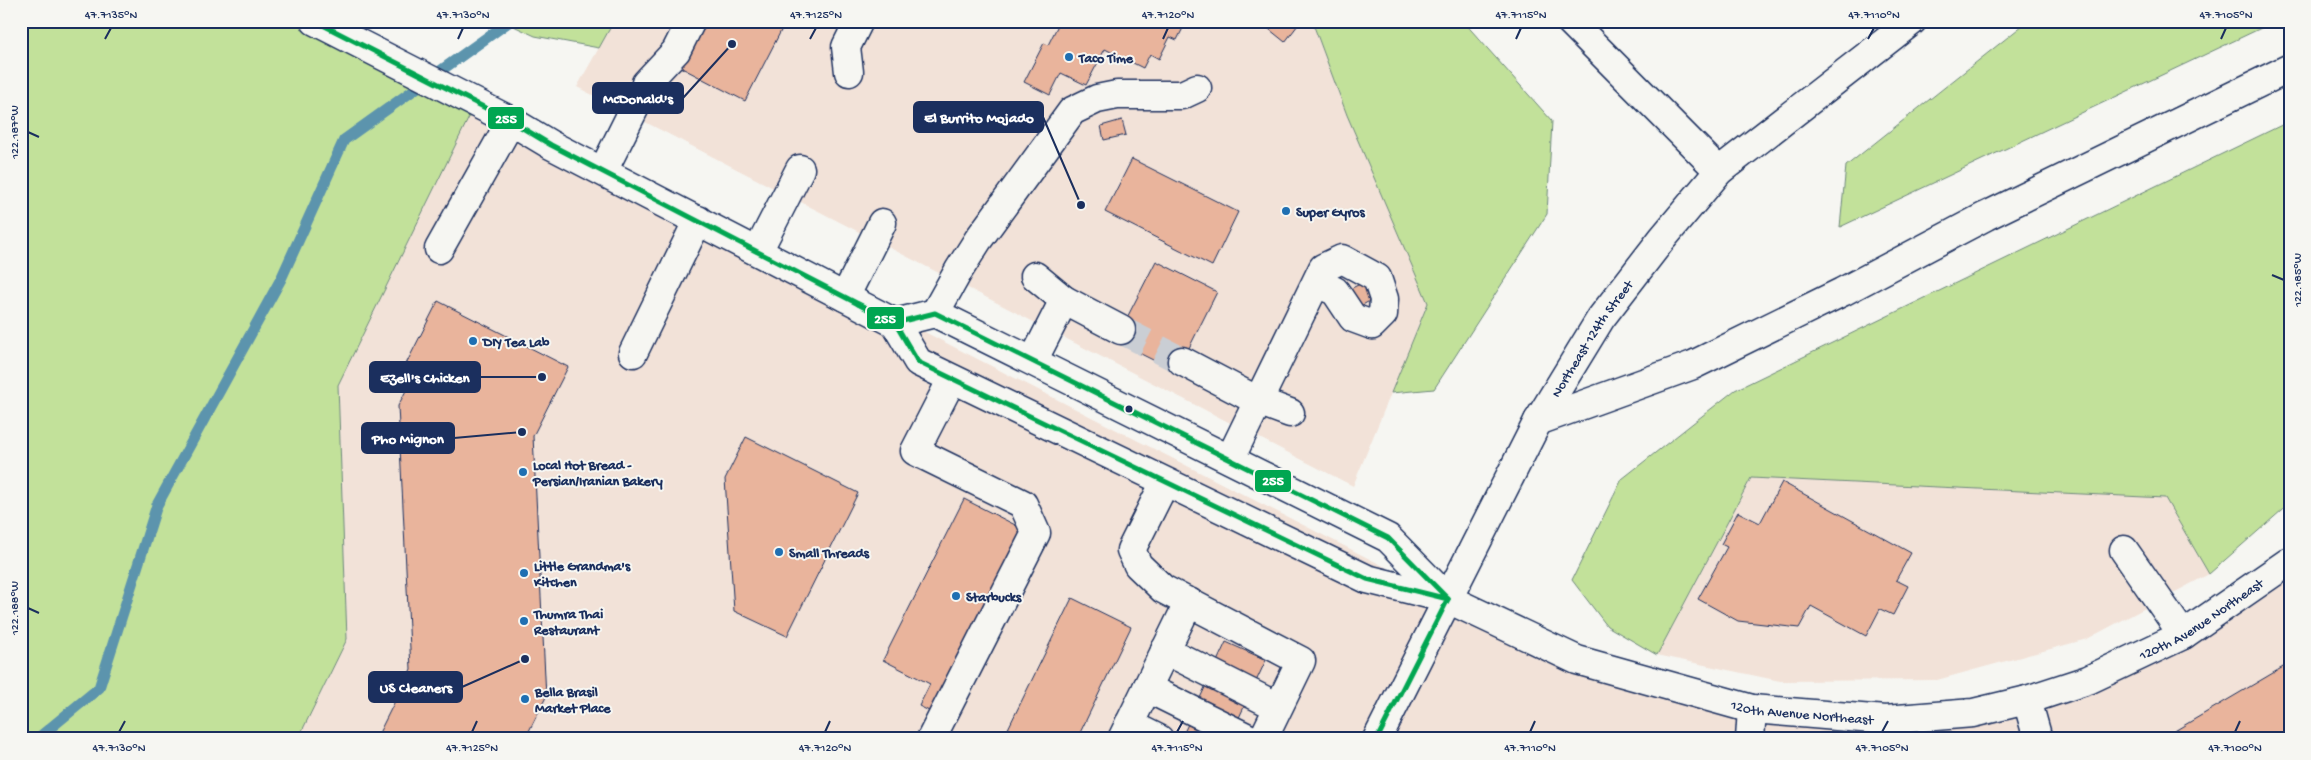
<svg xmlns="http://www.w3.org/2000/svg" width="2311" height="760" viewBox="0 0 2311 760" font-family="'Gochi Hand',sans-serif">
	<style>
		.built { fill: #f2e2d8 }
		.green { fill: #c2e19a; stroke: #6e887c }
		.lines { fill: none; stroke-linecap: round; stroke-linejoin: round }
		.stream { stroke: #5c94ad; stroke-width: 11 }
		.building { fill: #e9b49c; stroke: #1b2f5e }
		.minor-tunnel { stroke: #caced4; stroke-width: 28; stroke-dasharray: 28 14; stroke-linecap: butt }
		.minor-casing { stroke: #1b2f5e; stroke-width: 31 }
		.major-casing { stroke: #1b2f5e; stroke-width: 31 }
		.highway-casing { stroke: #1b2f5e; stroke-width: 31 }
		.minor { stroke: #f6f6f2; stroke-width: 28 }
		.major { stroke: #f6f6f2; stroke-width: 28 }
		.highway { stroke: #f6f6f2; stroke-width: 28 }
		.bus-1-casing { stroke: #f6f6f2; stroke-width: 9 }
		.bus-1 { stroke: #00a651; stroke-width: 5 }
		.ticks { fill: none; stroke: #1b2f5e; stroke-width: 2 }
		.poi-dot { fill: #1f6fb2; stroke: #f6f6f2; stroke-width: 2 }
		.bus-dot { fill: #1b2f5e; stroke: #f6f6f2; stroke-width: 2 }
		.labels { text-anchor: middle; stroke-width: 4; stroke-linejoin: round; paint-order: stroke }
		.poi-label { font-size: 14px; font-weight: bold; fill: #1b2f5e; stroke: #f6f6f2; text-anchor: start }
		.street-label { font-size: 14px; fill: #1b2f5e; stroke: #f6f6f2 }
		.leader { fill: none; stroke: #1b2f5e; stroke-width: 2 }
		.callout-dot { fill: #1b2f5e; stroke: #f6f6f2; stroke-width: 2 }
		.callout { fill: #1b2f5e; stroke: #1b2f5e; stroke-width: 2 }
		.callout-label { font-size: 15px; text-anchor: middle; font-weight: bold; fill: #fff }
		.line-badge { stroke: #f6f6f2; stroke-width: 2 }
		.badge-label { font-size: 14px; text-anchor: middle; font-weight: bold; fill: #fff }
		.neatline { fill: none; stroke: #1b2f5e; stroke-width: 2 }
		.ticks-label { font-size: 12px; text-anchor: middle; fill: #1b2f5e }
	</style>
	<rect width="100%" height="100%" fill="#f6f6f2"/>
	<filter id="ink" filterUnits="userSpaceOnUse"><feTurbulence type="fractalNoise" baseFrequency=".02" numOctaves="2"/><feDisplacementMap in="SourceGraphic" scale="10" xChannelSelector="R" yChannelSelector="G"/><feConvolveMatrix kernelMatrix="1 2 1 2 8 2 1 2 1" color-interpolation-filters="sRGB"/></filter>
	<g filter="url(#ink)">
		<g class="built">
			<polygon points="614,21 1312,21 1347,115 1428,303 1353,486 577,87"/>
			<polygon points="476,103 1448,599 1752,709 1885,720 2088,680 2290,561 2290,739 298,739 347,639 338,385"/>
			<polygon points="1751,478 2165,498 2209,574 2087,639 1937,680 1780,681 1657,655"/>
		</g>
		<g class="green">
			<polygon points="21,21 315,21 476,103 338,385 347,639 298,739 21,739"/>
			<polygon points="503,21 614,21 599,48 535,36"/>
			<polygon points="1312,21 1463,21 1552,121 1547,214 1434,389 1391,393 1428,303 1347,115"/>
			<polygon points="2028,21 2276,21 1840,227 1846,166"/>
			<polygon points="2290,121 2290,503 2209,574 2165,498 1751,478 1657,655 1607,626 1572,580 1622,479 1735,390"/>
		</g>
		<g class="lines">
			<polyline class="stream" points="37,739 99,688 157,505 281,279 344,140 510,21"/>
		</g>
		<g class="building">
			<polygon points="701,21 786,21 745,101 678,66"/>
			<polygon points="1060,21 1176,21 1184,26 1177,40 1170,37 1159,59 1150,54 1143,68 1105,49 1086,85 1061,73 1050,95 1024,82 1044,43 1048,45"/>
			<polygon points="1259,21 1301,21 1285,42"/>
			<polygon points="1122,120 1126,135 1104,140 1101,126"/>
			<polygon points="1132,159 1238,212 1212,266 1105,212"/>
			<polygon points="1156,261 1217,292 1177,372 1115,341"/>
			<polygon points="1364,282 1373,299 1359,307 1350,289"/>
			<polygon points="438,301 568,367 533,436 546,697 525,739 376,739 411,669 398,406 415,373 404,368"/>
			<polygon points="746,437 858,493 787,636 734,611 725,479"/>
			<polygon points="1782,482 1911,553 1896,580 1908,586 1893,615 1880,609 1866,636 1811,606 1799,628 1738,621 1698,599 1727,547 1721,544 1738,512 1760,523"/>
			<polygon points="964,499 1029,532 933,713 919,706 930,684 883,660"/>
			<polygon points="1072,598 1131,627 1077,739 1042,739 1030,733 1027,739 1003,739"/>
			<polygon points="1226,642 1266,660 1229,739 1181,739"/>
			<polygon points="2290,663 2290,739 2161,739"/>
		</g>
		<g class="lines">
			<polyline class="minor-tunnel" points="1121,330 1182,361"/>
			<g class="minor-casing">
				<g id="minor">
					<path id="s1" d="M315,21l196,100 40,24 344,178 23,39 449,217 81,20 129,61 175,49 133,11 88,-7 54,-13 61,-20 95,-45 107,-74"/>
					<polyline points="849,72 846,47 859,21"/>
					<polyline points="646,83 676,51 691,21"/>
					<polyline points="603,171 641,95"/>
					<polyline points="439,249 511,121"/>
					<polyline points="758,251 800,169"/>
					<polyline points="1035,276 1064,300"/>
					<polyline points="845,297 882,223"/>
					<polyline points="935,313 959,270 978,240 1072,111 1097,99 1117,95 1182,95 1197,88"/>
					<polyline points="895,323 935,313 1388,538 1448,599"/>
					<polyline points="633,353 698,220"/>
					<polyline points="1033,361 1064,300 1121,330"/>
					<polyline points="1182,361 1258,401 1290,413"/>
					<polyline points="1230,459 1323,268 1342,259 1377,278 1384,299 1383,314 1372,325 1353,318 1335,291 1316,283"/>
					<polyline points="1165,482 1131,550 1138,565 1163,589 1301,661 1263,739"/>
					<polyline points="2124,550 2183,635"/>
					<polyline points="1165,650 1278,707"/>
					<polyline points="1147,688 1250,739"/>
					<polyline points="2027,700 2038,739"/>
					<polyline points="1129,724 1159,739"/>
					<polyline points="931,739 1036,533 1023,504 915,451 952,379"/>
					<polyline points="1122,739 1189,602"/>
					<polyline points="1750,739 1752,709"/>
				</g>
			</g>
			<g class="major-casing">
				<g id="major">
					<path id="s2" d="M1377,739l161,-318 63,-103 61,-79 57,-68 193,-150"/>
				</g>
			</g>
			<g class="highway-casing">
				<g id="highway">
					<polyline points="1570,21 1719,171"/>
					<polyline points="1538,421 1693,365 1842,292 1986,216 2290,68"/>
				</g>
			</g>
			<use href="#minor" class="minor"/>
			<use href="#major" class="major"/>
			<use href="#highway" class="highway"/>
			<g class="bus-1-casing">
				<g id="bus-1">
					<polyline points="315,21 511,121 551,145 895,323 935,313 1388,538 1448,599"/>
					<polyline points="858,304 895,323 918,362 1367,579 1448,599"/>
					<polyline points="1377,739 1448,599"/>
				</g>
			</g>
			<use href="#bus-1" class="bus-1"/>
		</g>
	</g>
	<path class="ticks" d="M105,39l6,-11M458,39l5,-11M810,39l6,-11M1163,39l5,-11M1516,39l5,-11M1868,39l6,-11M2221,39l5,-11M28,132l11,5M2272,275l12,5M28,608l11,5M119,732l6,-11M472,732l5,-11M825,732l5,-11M1177,732l6,-11M1530,732l5,-11M1882,732l6,-11M2235,732l5,-11"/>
	<g class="poi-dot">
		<circle cx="1069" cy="57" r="5"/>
		<circle cx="1286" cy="211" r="5"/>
		<circle cx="473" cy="341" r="5"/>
		<circle cx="523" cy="472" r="5"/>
		<circle cx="779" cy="552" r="5"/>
		<circle cx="524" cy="573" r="5"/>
		<circle cx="956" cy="596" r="5"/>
		<circle cx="524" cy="621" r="5"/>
		<circle cx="525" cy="699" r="5"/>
	</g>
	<circle class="bus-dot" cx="1129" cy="409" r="4.5"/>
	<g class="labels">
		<g class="poi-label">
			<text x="1079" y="62">Taco Time</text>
			<text x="1296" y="216">Super Gyros</text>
			<text x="483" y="346">DIY Tea Lab</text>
			<text x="533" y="469">Local Hot Bread -<tspan x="533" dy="16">Persian/Iranian Bakery</tspan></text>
			<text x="789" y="557">Small Threads</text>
			<text x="534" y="570">Little Grandma's<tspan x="534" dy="16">Kitchen</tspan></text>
			<text x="966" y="601">Starbucks</text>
			<text x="534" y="618">Thumra Thai<tspan x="534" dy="16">Restaurant</tspan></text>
			<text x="535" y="696">Bella Brasil<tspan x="535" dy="16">Market Place</tspan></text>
		</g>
		<g class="street-label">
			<text dy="5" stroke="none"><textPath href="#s2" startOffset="455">Northeast 124th Street</textPath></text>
			<text dy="5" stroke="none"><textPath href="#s1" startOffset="2076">120th Avenue Northeast</textPath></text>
			<text dy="5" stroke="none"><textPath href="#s1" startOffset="1656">120th Avenue Northeast</textPath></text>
		</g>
	</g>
	<path class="leader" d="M732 44L683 98M1081 205L1043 117M542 377L480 377M522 432L454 438M525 659L462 687"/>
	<g class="callout-dot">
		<circle cx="732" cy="44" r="5"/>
		<circle cx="1081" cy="205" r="5"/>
		<circle cx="542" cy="377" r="5"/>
		<circle cx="522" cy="432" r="5"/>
		<circle cx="525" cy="659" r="5"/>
	</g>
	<g class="callout">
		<rect x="593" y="83" width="90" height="30" rx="5"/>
		<rect x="914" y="102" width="129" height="30" rx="5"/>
		<rect x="370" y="362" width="110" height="30" rx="5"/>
		<rect x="362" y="423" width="92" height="30" rx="5"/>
		<rect x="369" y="672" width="93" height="30" rx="5"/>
	</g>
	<g class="callout-label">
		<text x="638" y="103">McDonald's</text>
		<text x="979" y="122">El Burrito Mojado</text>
		<text x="425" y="382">Ezell's Chicken</text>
		<text x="408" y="443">Pho Mignon</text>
		<text x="416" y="692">US Cleaners</text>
	</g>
	<g class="line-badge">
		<rect x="487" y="106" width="38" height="24" rx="5" fill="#00a651"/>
		<rect x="866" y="306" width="39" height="24" rx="5" fill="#00a651"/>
		<rect x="1254" y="469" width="38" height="24" rx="5" fill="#00a651"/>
	</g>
	<g class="badge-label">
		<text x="506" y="123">255</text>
		<text x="885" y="323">255</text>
		<text x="1273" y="485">255</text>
	</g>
	<rect width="2311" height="760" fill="none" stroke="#f6f6f2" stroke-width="55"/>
	<rect x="28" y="28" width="2256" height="704" class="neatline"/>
	<g class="ticks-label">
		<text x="111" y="18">47.7135°N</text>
		<text x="463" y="18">47.7130°N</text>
		<text x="816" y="18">47.7125°N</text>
		<text x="1168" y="18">47.7120°N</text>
		<text x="1521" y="18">47.7115°N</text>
		<text x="1874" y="18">47.7110°N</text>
		<text x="2226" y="18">47.7105°N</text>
		<text transform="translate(14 132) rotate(-90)" y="4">122.187°W</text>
		<text transform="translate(2297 280) rotate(-90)" y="4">122.185°W</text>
		<text transform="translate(14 608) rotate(-90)" y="4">122.188°W</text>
		<text x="119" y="751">47.7130°N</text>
		<text x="472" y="751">47.7125°N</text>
		<text x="825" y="751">47.7120°N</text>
		<text x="1177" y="751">47.7115°N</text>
		<text x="1530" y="751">47.7110°N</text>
		<text x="1882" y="751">47.7105°N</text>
		<text x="2235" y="751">47.7100°N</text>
	</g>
</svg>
